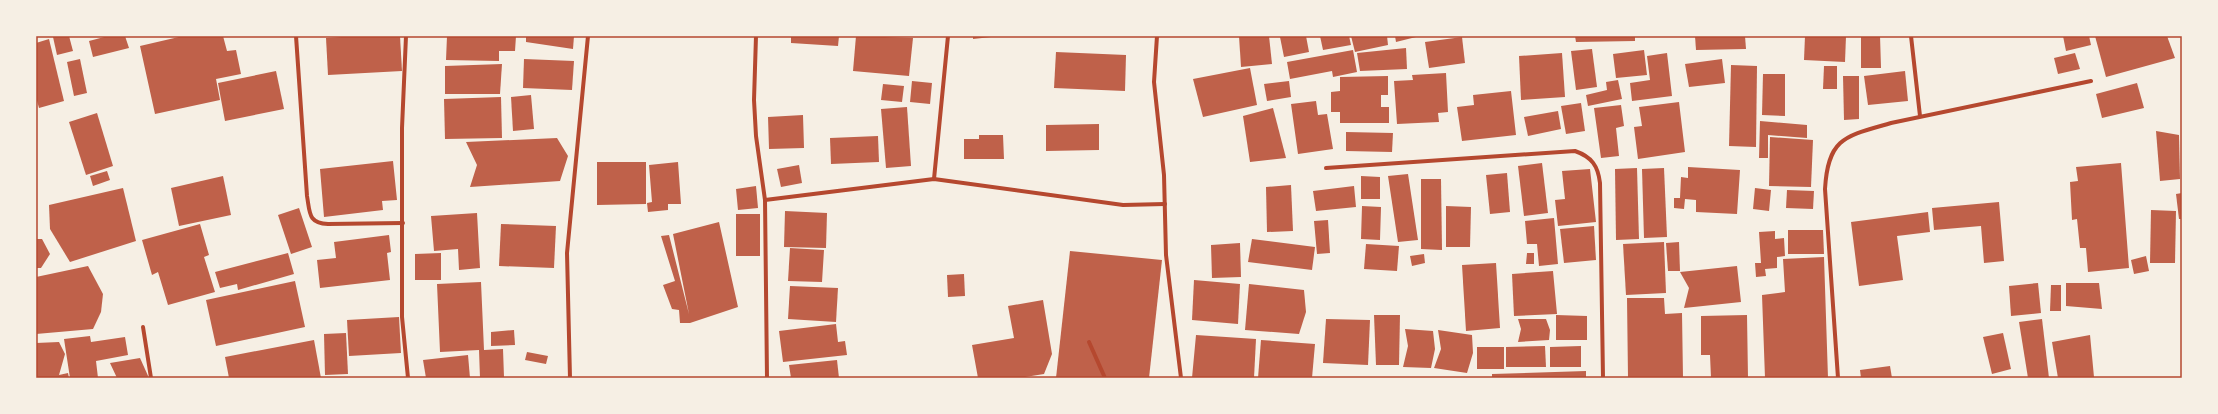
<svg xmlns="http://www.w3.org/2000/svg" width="2218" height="414" viewBox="0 0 2218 414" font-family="Arial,sans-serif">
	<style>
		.building { fill: #bf614a }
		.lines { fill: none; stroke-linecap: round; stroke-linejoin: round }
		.minor { stroke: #b5482f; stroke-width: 4 }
		.neatline { fill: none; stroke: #b5482f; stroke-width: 1.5 }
	</style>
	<rect width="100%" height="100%" fill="#f6efe4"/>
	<g class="building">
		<polygon points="58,36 69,36 73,51 57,55 53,37"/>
		<polygon points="108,36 125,36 129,48 93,57 89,41"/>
		<polygon points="183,36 223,36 227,51 236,50 241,74 216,79 220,100 155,114 140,46"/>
		<polygon points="357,36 400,36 402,71 328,75 326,38"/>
		<polygon points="447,36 516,36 515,51 499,51 499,61 446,60"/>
		<polygon points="526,36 574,36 573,49 526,42"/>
		<polygon points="791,36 839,36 838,46 791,43"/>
		<polygon points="856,36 913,38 909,76 853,71"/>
		<polygon points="973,36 991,36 991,37 973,39"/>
		<polygon points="1239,36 1269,36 1272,64 1241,67"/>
		<polygon points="1287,36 1306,36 1309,52 1284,57 1280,37"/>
		<polygon points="1320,36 1349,36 1351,45 1323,50"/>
		<polygon points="1351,36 1387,36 1388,45 1355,52"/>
		<polygon points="1395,36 1416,36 1416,37 1396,42"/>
		<polygon points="1575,36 1635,36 1635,41 1576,42"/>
		<polygon points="1695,36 1745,36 1746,49 1696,50"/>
		<polygon points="1805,36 1846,36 1845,62 1804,60"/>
		<polygon points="1861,36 1880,36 1881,68 1861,68"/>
		<polygon points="2063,36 2089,36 2091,45 2066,51"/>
		<polygon points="2095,36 2167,36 2175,58 2106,77"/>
		<polygon points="1462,37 1465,63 1429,68 1425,42"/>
		<polygon points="49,39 64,101 39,108 36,97 36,43"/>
		<polygon points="1406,48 1407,69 1360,71 1357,53"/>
		<polygon points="1592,49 1597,87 1576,90 1571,51"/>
		<polygon points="1353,50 1357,72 1333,77 1332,71 1290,79 1287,62"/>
		<polygon points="1644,50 1647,75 1616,78 1613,54"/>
		<polygon points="1056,52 1126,55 1125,91 1054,88"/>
		<polygon points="1562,53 1565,97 1521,100 1519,56"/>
		<polygon points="1667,53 1672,96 1632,101 1630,83 1650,80 1647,56"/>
		<polygon points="2075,53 2080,69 2058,74 2054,58"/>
		<polygon points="80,59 87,93 74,96 67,62"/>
		<polygon points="524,59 574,61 572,90 523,88"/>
		<polygon points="1722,59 1725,83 1689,87 1685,64"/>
		<polygon points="502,64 500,94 445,94 445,66"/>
		<polygon points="1731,65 1757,66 1756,147 1729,146"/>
		<polygon points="1824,66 1837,66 1837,89 1823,89"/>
		<polygon points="1250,68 1257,105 1203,117 1193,79"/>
		<polygon points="276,71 284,109 225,121 218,83"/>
		<polygon points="1905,71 1908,101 1868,105 1864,76"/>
		<polygon points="1446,73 1448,112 1438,113 1439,122 1397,124 1394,81 1413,80 1412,75"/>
		<polygon points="1763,74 1785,74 1785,116 1762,115"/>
		<polygon points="1388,76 1388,95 1381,95 1381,107 1389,107 1389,123 1340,123 1340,112 1331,112 1331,92 1340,91 1340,77"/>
		<polygon points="1843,76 1859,76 1859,119 1844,120"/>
		<polygon points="1618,80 1622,99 1588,106 1586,95 1607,90 1606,82"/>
		<polygon points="912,81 932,83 930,104 910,102"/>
		<polygon points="1289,81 1291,97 1267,101 1264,84"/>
		<polygon points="2137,83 2144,108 2102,118 2096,94"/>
		<polygon points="883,84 904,86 902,102 881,100"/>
		<polygon points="1511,91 1516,135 1462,141 1457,107 1474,105 1473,95"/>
		<polygon points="531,95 534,129 513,131 511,97"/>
		<polygon points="501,97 502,138 445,139 444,99"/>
		<polygon points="1316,101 1318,115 1327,114 1333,149 1298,154 1291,104"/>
		<polygon points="1679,102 1685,152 1638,159 1634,127 1642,126 1639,107"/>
		<polygon points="1581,103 1585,131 1566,134 1561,106"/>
		<polygon points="1621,105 1624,126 1616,128 1619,156 1601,158 1594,108"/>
		<polygon points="907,107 911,166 886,168 881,109"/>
		<polygon points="1273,108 1286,158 1250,162 1243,116"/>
		<polygon points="1558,111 1561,129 1528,136 1524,117"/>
		<polygon points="97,113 113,166 86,175 69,122"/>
		<polygon points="803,115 804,148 769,149 768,117"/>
		<polygon points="1760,121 1807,125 1807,138 1768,135 1768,158 1759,158"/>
		<polygon points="1099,124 1099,150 1046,151 1046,125"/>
		<polygon points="2156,131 2179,135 2180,179 2160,181"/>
		<polygon points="1346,132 1393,133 1392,152 1346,151"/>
		<polygon points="979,135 1003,135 1004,159 964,159 964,139 979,139"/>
		<polygon points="878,136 879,162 831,164 830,138"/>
		<polygon points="1770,137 1813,140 1811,187 1769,186"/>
		<polygon points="557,138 568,156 560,181 470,187 477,165 466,142"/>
		<polygon points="393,161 397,200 382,201 383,210 324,217 320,169"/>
		<polygon points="597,162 646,162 646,204 597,205"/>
		<polygon points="678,162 681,204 668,204 668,210 648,212 647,203 652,202 649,165"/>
		<polygon points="1542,163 1548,213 1524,216 1518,166"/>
		<polygon points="2121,163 2129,268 2088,272 2086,248 2080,248 2077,219 2072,220 2070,182 2078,181 2076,167"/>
		<polygon points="799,165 802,183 781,187 777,169"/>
		<polygon points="1688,167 1740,170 1737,214 1696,212 1696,200 1685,199 1684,209 1674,208 1674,198 1680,198 1681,177 1688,178"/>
		<polygon points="1637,168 1639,239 1616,240 1615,169"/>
		<polygon points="1664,168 1667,237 1644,238 1642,169"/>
		<polygon points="1590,169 1596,222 1558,226 1555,200 1565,199 1562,171"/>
		<polygon points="107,171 110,180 93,186 90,176"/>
		<polygon points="1507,173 1510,212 1490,214 1486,175"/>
		<polygon points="1408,174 1418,240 1398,242 1388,176"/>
		<polygon points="223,176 231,215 179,226 171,188"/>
		<polygon points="1361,176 1380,177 1380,199 1361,199"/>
		<polygon points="1421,179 1441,179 1442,250 1421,249"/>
		<polygon points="1291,185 1293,231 1267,232 1266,187"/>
		<polygon points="756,186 758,208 738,210 736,189"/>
		<polygon points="1354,186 1356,207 1316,211 1313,191"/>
		<polygon points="123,188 136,241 70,262 50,229 49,205"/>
		<polygon points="1755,188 1771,190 1769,211 1753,209"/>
		<polygon points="1787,190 1814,191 1813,209 1786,208"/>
		<polygon points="2182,193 2182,219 2179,219 2176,194"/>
		<polygon points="1999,202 2004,261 1984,263 1981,226 1934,230 1932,208"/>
		<polygon points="1362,206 1381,207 1380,240 1361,239"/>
		<polygon points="1446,206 1471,207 1470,247 1446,247"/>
		<polygon points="299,208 312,247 291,254 278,215"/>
		<polygon points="2151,210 2176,211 2175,263 2150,263"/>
		<polygon points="785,211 827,213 826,248 784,247"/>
		<polygon points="1928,212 1930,232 1897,236 1903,280 1859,286 1851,222"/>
		<polygon points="477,213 480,268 459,270 458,249 434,251 431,216"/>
		<rect x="736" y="214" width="24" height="42"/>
		<polygon points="1554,218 1558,264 1539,266 1537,244 1527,244 1525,221"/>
		<polygon points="1328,220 1330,253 1317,254 1314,221"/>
		<polygon points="719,222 738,307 690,323 680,323 679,310 672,309 663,285 675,281 661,236 669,235 689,314 673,234"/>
		<polygon points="200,224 209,255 204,257 215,292 168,305 158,272 152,275 142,240"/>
		<polygon points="501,224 556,226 554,268 499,266"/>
		<polygon points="1594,226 1596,260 1564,263 1560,229"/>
		<polygon points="1788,230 1823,230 1824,254 1788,254"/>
		<polygon points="1775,231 1775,239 1784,238 1785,256 1777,257 1777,268 1765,269 1766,276 1756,277 1755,263 1761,263 1759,232"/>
		<polygon points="389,235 391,252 387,253 390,280 320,288 317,260 336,258 334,242"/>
		<polygon points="36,239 42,239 50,254 41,268 36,268"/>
		<polygon points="1252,239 1315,247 1312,270 1248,262"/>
		<polygon points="1664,242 1666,293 1626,295 1623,244"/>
		<polygon points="1679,242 1680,271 1668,271 1666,243"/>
		<polygon points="1240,243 1241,277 1212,278 1211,245"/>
		<polygon points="1366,244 1399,246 1397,271 1364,269"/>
		<polygon points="790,248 824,250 822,282 788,281"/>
		<polygon points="1070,251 1162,260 1149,378 1056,378"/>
		<polygon points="288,253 294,274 238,290 237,284 220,288 215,272"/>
		<polygon points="441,253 441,280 415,280 415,254"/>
		<polygon points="1527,253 1534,253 1534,264 1526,264"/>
		<polygon points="1424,254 1425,263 1412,266 1410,256"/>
		<polygon points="2146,256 2149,271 2134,274 2131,260"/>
		<polygon points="1824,257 1828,378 1765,378 1762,295 1785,292 1783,259"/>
		<polygon points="1496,263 1500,328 1466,331 1462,265"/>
		<polygon points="88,266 103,294 101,312 93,329 36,334 36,277"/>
		<polygon points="1737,266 1741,302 1684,308 1689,288 1680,272"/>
		<polygon points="1553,271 1557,314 1514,316 1512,274"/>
		<polygon points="964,274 965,296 948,297 947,275"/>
		<polygon points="1194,280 1240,284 1238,324 1192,320"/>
		<polygon points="295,281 305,327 216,346 206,300"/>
		<polygon points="481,282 484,350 503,349 504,377 480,378 479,350 440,352 437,284"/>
		<polygon points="2038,283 2041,313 2011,316 2009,286"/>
		<polygon points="2066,283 2099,283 2102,309 2066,306"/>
		<polygon points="1249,284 1304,290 1306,312 1299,334 1245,330"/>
		<polygon points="2051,285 2061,285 2061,311 2050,311"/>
		<polygon points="790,286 838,288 836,322 788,319"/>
		<polygon points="1627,298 1664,298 1665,314 1682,313 1683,378 1628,378"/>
		<polygon points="1043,300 1052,354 1044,374 1019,378 978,378 972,345 1014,338 1008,306"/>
		<polygon points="1374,315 1400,315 1399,365 1376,365"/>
		<polygon points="1556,315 1587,316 1587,340 1556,340"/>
		<polygon points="1747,315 1748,378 1711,378 1710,355 1701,355 1701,316"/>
		<polygon points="399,317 401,353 349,356 347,320"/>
		<polygon points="1326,319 1370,320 1368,365 1323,363"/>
		<polygon points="1518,319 1546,319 1550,330 1549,340 1518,342 1521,329"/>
		<polygon points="2042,319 2049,378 2028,378 2019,322"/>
		<polygon points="836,324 838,342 845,341 847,355 783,362 779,331"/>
		<polygon points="1405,329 1433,331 1435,349 1431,368 1403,367 1408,346"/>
		<polygon points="514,330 515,345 491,346 491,332"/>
		<polygon points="1438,330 1472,335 1473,353 1467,373 1434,368 1441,349"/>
		<polygon points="346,333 348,374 325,375 324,334"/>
		<polygon points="2003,333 2011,369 1992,374 1983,337"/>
		<polygon points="1196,335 1256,339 1254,378 1192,378"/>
		<polygon points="2090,335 2094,377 2058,378 2052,342"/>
		<polygon points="90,336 91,342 125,337 128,355 96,361 98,378 70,378 64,339"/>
		<polygon points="314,340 321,378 229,378 225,357"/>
		<polygon points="1261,340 1315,344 1312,378 1258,378"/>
		<polygon points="59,342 65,354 59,375 68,373 69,378 36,378 36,343"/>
		<polygon points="1545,346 1546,367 1506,367 1506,347"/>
		<polygon points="1581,346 1581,367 1550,367 1550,347"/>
		<rect x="1477" y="347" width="27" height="22"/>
		<polygon points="527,352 548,356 546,364 525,360"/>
		<polygon points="468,355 470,378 426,378 423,360"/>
		<polygon points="140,358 149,378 117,378 110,363"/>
		<polygon points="837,360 839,378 791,378 789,365"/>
		<polygon points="1890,366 1892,378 1861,378 1860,370"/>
		<polygon points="1586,371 1586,378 1492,378 1492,374"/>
	</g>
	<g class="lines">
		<g class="minor">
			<path d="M296,36l11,160c3,17 1,27 21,28l75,-1"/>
			<polyline points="406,36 402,128 402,317 408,378"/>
			<polyline points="756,36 754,100 756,136 765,200 767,378"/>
			<polyline points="1157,36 1154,82 1164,175 1166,255 1181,378"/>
			<polyline points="1911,36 1920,116"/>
			<path d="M1326,168l249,-17c17,6 23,15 25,32l3,195"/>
			<polyline points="934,179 948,36"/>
			<polyline points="765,200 934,179 1123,205 1165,204"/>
			<polyline points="143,327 151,378"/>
			<polyline points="1089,342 1105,378"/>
			<polyline points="570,378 567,253 588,36"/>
			<path d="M1838,378l-13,-189c3,-52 21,-53 66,-66l200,-42"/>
		</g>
	</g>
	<rect width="2218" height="414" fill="none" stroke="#f6efe4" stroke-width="74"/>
	<rect x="37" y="37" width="2144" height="340" class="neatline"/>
</svg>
